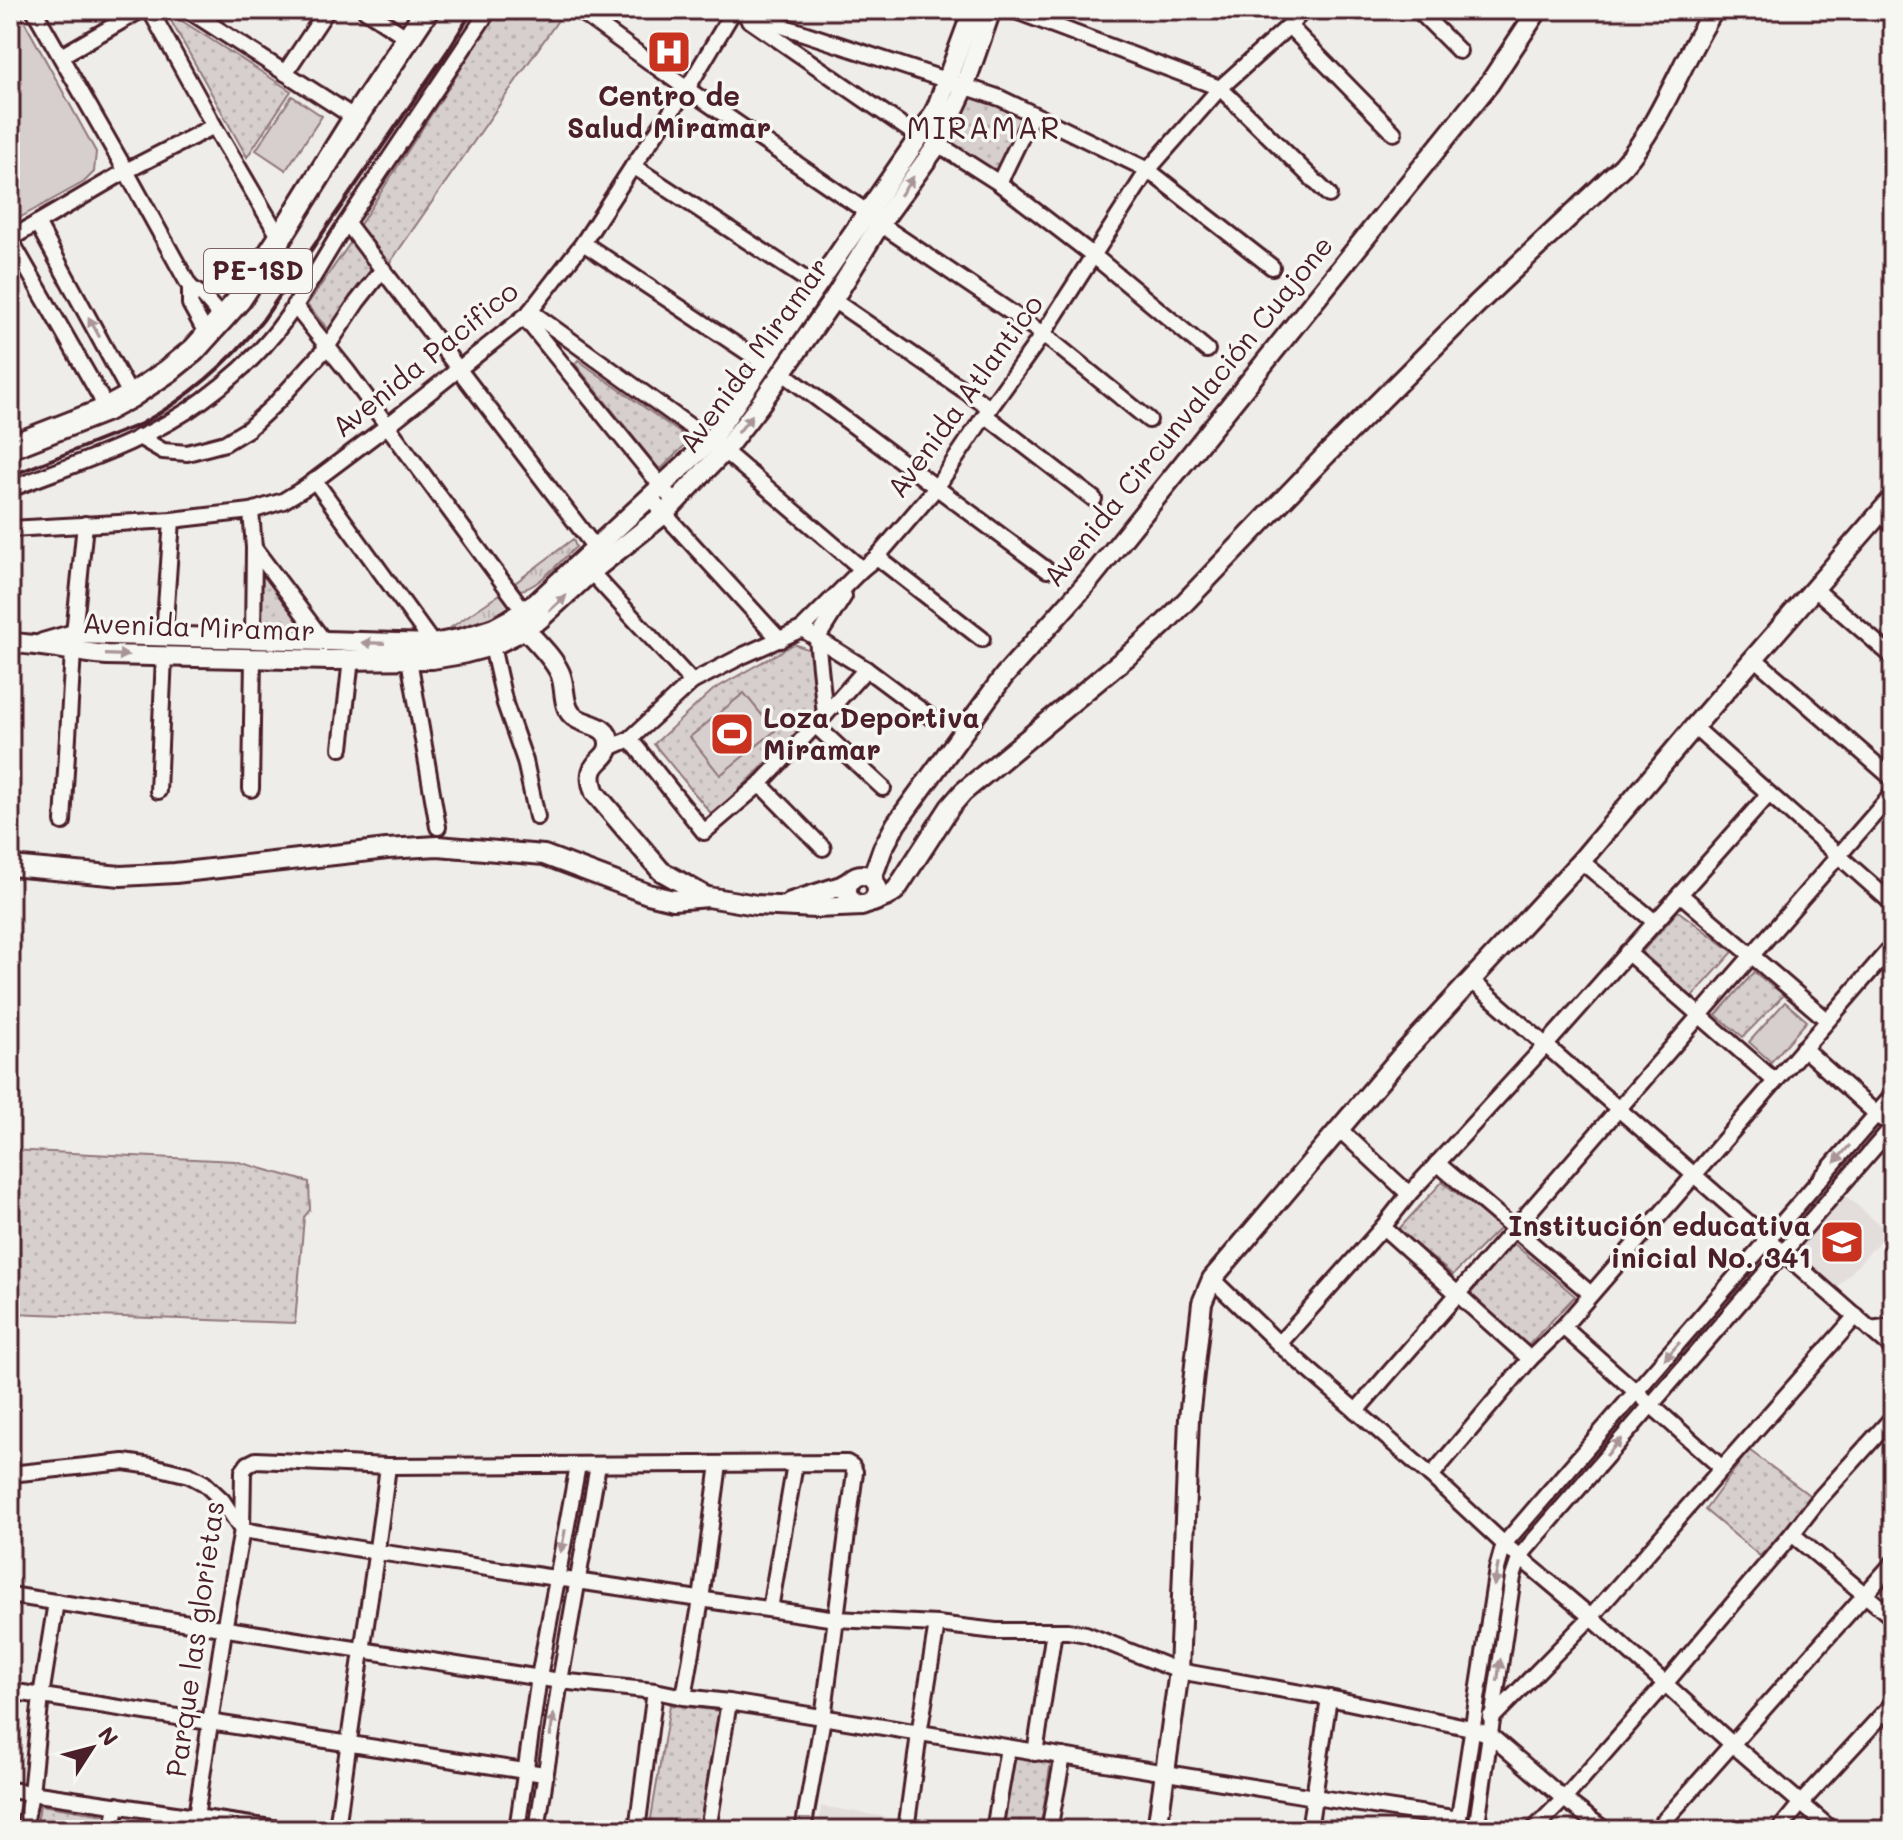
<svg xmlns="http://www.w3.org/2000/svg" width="1903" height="1840" viewBox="0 0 1903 1840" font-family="Mali,sans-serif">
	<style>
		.built { fill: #e3dedc }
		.grass { fill: url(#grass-tufts); stroke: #90777c; stroke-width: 2 }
		.park { fill: url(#park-dots); stroke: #90777c; stroke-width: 2 }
		.garden { fill: #d7cfce; stroke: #90777c; stroke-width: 2 }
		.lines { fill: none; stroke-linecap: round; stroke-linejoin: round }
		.minor-casing { stroke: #4a1f2b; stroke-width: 20 }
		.major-casing { stroke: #4a1f2b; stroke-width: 24 }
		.highway-casing { stroke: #4a1f2b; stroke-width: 28 }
		.minor { stroke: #f6f6f2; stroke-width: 14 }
		.major { stroke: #f6f6f2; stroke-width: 18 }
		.highway { stroke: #f6f6f2; stroke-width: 22 }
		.rail { stroke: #4a1f2b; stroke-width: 4 }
		.oneway { fill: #a99598 }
		.labels { text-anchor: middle; stroke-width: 7; stroke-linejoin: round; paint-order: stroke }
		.shield { fill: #f6f6f2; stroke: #7e6067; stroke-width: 2 }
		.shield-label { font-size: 26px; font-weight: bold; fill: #4a1f2b }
		.poi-label { font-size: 28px; font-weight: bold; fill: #4a1f2b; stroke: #f6f6f2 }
		.street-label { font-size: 28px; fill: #4a1f2b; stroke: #f6f6f2 }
		.neighbourhood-label { font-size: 30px; letter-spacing: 2px; fill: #4a1f2b; stroke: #f6f6f2 }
	</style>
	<defs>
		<pattern id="grass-tufts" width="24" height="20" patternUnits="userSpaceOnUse" patternTransform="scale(2)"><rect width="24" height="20" fill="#d7cfce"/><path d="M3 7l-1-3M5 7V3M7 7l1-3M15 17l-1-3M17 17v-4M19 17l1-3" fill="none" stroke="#bab1b1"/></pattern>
		<pattern id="park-dots" width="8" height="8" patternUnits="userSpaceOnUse" patternTransform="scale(2)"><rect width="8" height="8" fill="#d7cfce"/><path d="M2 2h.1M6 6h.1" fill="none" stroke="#bab1b1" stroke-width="1.8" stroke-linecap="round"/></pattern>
	</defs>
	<rect width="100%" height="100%" fill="#efedea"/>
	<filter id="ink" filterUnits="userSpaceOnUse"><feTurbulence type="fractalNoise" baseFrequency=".0125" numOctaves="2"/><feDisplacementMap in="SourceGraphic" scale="16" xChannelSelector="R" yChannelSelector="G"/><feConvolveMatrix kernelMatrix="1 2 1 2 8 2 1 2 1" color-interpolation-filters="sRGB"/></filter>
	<g filter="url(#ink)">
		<g class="built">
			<polygon points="1845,1195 1888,1232 1837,1288 1796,1251"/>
			<polygon points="821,1806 892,1818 890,1830 818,1830"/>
		</g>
		<g class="grass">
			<path d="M573,539l3,8c-14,12 -39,42 -56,43l-5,-7z"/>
			<path d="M500,594l10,13c-20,12 -40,20 -63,23z"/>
		</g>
		<g class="park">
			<polygon points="165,10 291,91 247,157"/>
			<polygon points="499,10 565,10 389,264 359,226"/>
			<polygon points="953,90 1024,112 1027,117 997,175 935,131"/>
			<polygon points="353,239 375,268 331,333 307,305"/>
			<polygon points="578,360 690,440 660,470 575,364"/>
			<polygon points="266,569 303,625 265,624 261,621 262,571"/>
			<polygon points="794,644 810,650 817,700 814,715 713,816 654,744 713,690"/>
			<polygon points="1678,911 1733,952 1692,997 1642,952"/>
			<polygon points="1754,972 1784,995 1743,1037 1716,1015"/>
			<polygon points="10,1150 235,1161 309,1182 310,1210 304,1217 295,1323 10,1313"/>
			<polygon points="1442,1182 1501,1227 1453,1275 1398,1230"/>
			<polygon points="1513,1243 1575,1296 1525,1349 1466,1299"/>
			<polygon points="1749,1450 1813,1498 1760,1556 1705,1510"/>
			<polygon points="670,1705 721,1711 699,1830 649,1830"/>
			<polygon points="1016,1754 1051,1761 1040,1830 1001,1830"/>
			<polygon points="40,1805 106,1815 104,1830 36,1830"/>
		</g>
		<g class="garden">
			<polygon points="10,10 18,10 96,152 94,172 84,182 10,223"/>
			<polygon points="292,96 322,116 286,170 256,150"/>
			<polygon points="744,693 775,731 720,775 690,737"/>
			<polygon points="1785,1002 1807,1021 1771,1062 1749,1042"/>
		</g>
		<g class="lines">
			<g class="minor-casing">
				<g id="minor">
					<polyline points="34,10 126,171 190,287 190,304 207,335"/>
					<polyline points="150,10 214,126 280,238"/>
					<polyline points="188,10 355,118"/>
					<polyline points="365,10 408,38"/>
					<polyline points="578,10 687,89 867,212"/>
					<polyline points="734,10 1000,98 1148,170 1272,267"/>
					<polyline points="1013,10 1220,88 1329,195"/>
					<polyline points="1418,10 1459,51"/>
					<polyline points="748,19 919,137"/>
					<polyline points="1289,26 1394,133"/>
					<polyline points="61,56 141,10"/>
					<polyline points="285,73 327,10"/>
					<polyline points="938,144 999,183 1094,256 1207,350"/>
					<polyline points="633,166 816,286"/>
					<polyline points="999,183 1032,115"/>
					<polyline points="37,223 131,396"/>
					<polyline points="347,223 596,549"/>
					<polyline points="880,224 1043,334 1149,420"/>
					<polyline points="10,239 126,171 214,126"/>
					<polyline points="10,239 100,396 105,410"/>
					<polyline points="583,243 765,364"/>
					<polyline points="190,287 203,296 223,319"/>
					<polyline points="833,300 990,408"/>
					<polyline points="294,305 347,371 524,611"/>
					<polyline points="530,311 724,451 862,569"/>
					<polyline points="524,317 675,503"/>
					<polyline points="783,373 1047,570"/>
					<polyline points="985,415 1094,499"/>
					<polyline points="139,437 163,451 187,453 225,443 248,429 277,402 327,347 357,302 383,269"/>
					<polyline points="315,481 433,644"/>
					<path d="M10,489c66,-26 135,-46 193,-89 30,-22 60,-49 82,-80 23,-31 41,-66 62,-98 47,-71 95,-141 142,-212"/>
					<polyline points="650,498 780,640"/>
					<polyline points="251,511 254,548 253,639"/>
					<polyline points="1879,514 1893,526"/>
					<polyline points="10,529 172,520 251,511 283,501 306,487 387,426 528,314 583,243 633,166 687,89 734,10"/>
					<polyline points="254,548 324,641"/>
					<polyline points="877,557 982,639"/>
					<polyline points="591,572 692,682"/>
					<polyline points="1815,589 1893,657"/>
					<polyline points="802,629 866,669 929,716"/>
					<polyline points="164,636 172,520"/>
					<polyline points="492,646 505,704 525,761 537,817"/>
					<polyline points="1754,658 1893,779"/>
					<polyline points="409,659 438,827"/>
					<polyline points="825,715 817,639 844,596"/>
					<polyline points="815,725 883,788"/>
					<polyline points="1694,727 1893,904"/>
					<polyline points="630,739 704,832 760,784 825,715 866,669"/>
					<polyline points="341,748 351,659"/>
					<polyline points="609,748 630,739 692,682 744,655 802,629 862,569 877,557 936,488 985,415 1043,334 1148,170 1220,88 1289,26 1304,10"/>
					<polyline points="760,784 823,848"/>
					<polyline points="251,789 253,658"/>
					<polyline points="158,791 164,656"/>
					<polyline points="63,822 74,634 85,524"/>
					<polyline points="1581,861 1655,922"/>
					<polyline points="1680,894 1827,1020"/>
					<polyline points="1627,952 1775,1081"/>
					<polyline points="1471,980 1893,1349"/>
					<polyline points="1803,1048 1882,1119"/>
					<polyline points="1339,1129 1409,1194"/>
					<polyline points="1437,1163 1591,1294"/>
					<polyline points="1383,1227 1530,1359"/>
					<polyline points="1212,1279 1279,1344 1431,1476 1504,1544 1591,1617 1732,1744 1832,1830"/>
					<polyline points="1563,1327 1722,1468"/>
					<polyline points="1870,1329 1893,1326"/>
					<polyline points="1279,1344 1383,1227 1409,1194 1546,1045 1769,794"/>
					<polyline points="1356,1411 1893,793"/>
					<polyline points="10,1474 124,1462 152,1466 189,1475 204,1483 222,1500 242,1530 378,1552 836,1619 937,1624 996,1631 1068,1631 1086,1634 1179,1671 1329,1698 1471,1728 1490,1735 1564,1799 1605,1830"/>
					<polyline points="1431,1476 1530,1359 1563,1327 1893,945"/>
					<polyline points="1792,1534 1893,1618"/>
					<polyline points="10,1595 560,1681 655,1691 684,1697 729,1702 1314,1797 1459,1819"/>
					<polyline points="770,1609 795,1464"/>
					<polyline points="10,1691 544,1774"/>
					<polyline points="684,1697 701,1600 719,1464"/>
					<polyline points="1490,1717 1493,1717 1591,1617 1856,1316"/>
					<polyline points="1035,1753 1054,1631"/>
					<polyline points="10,1790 286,1830"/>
					<polyline points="24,1830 31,1793 41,1696 56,1602"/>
					<polyline points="113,1830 117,1805"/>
					<polyline points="194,1830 224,1630 242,1530 243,1471 248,1464 256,1460 388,1466 847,1463 852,1466 855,1472 823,1718 803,1830"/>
					<path d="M337,1830c15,-122 36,-242 51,-364"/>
					<polyline points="517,1830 539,1677 578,1465"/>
					<polyline points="537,1830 560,1681 598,1465"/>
					<polyline points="637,1830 655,1691"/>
					<polyline points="708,1830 729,1702"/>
					<polyline points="906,1830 919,1734 937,1624"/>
					<polyline points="994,1830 1008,1748"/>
					<polyline points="1049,1830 1063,1756"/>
					<polyline points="1309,1830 1329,1698"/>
					<polyline points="1457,1830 1497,1569 1504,1544 1893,1095"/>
					<polyline points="1476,1830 1513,1577 1520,1556 1893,1126"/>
					<polyline points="1533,1830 1564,1799 1665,1684 1792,1534 1820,1498 1893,1417"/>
					<polyline points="1656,1830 1893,1563"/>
					<polyline points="1779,1830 1801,1803 1893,1703"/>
				</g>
			</g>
			<g class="major-casing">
				<g id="major">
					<path d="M525,629c12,14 27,27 35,44 6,13 2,32 12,42 10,11 37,8 37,28 1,20 -27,16 -14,50l66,78 44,25"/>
					<path d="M10,643c33,1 63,9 97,12l224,5 101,-1 30,-5 30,-8 22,-11 26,-16 51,-47 73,-58 60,-63 34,-44 75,-107 47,-76 58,-80 24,-51 29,-83"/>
					<polyline points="43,643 74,634 433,644 463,638 494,628 509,620 536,603 710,441 928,124 937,107 973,10"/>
					<polyline points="10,866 121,876 175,873 387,849 438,846 544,855 648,894 673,900 708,897 756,905 816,908 862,906"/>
					<circle cx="862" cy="890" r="15"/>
					<polyline points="872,878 883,848 896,824 1004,676 1088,582 1489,84 1538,10"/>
					<polyline points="791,902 841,886 850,881"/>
					<path d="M873,902l15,-6 8,-6 54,-83 13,-15 172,-142 30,-27 159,-166 153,-153 146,-138c40,-46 58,-105 91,-156"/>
					<polyline points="1157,1830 1179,1671 1189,1418 1202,1303 1212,1279 1402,1055 1581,861 1694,727 1893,498"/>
				</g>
			</g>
			<g class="highway-casing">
				<polyline id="highway" points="10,447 105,410 131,396 168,371 194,350 239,300 280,238 355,118 427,10"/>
			</g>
			<use href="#minor" class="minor"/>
			<use href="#major" class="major"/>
			<use href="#highway" class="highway"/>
			<path class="rail" d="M10,476l131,-52c49,-27 88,-61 122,-104l184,-268 26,-42"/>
		</g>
		<defs><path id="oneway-solid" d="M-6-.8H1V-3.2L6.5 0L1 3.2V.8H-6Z" transform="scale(2)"/></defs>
		<g class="oneway">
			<use href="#oneway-solid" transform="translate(907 186) rotate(-55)"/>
			<use href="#oneway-solid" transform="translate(94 327) rotate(-119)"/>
			<use href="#oneway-solid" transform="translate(745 424) rotate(-52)"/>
			<use href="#oneway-solid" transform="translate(558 603) rotate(-42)"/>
			<use href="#oneway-solid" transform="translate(373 643) rotate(-178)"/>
			<use href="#oneway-solid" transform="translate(117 655) rotate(2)"/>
			<use href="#oneway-solid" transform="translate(1842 1154) rotate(131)"/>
			<use href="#oneway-solid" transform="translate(1672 1351) rotate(131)"/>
			<use href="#oneway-solid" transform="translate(1614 1447) rotate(-49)"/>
			<use href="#oneway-solid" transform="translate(563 1541) rotate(101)"/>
			<use href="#oneway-solid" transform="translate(1496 1575) rotate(101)"/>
			<use href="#oneway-solid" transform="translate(1499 1670) rotate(-82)"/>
			<use href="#oneway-solid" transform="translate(552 1725) rotate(-81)"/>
		</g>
	</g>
	<defs>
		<g id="hospital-square" transform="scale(2.3)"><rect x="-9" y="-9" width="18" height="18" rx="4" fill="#c8321e" stroke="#f6f6f2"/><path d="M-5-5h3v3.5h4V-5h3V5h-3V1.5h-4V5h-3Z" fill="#fff"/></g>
		<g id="stadium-square" transform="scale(2.3)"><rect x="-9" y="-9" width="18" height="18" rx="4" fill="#c8321e" stroke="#f6f6f2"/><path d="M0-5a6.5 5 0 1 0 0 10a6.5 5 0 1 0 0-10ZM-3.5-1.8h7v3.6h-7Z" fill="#fff"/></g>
		<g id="school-square" transform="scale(2.3)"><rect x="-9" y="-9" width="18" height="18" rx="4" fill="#c8321e" stroke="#f6f6f2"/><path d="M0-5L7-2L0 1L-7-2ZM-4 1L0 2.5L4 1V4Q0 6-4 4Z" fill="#fff"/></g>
	</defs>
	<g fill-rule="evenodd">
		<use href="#hospital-square" x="669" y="52"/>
		<use href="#stadium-square" x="732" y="734"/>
		<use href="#school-square" x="1842" y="1242"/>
	</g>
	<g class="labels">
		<rect class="shield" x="204" y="249" width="108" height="44" rx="6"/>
		<g class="shield-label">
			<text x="258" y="280">PE-1SD</text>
		</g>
		<g class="poi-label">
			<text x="669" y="106">Centro de<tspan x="669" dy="32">Salud Miramar</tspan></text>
			<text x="763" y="728" text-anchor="start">Loza Deportiva<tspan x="763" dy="32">Miramar</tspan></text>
			<text x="1811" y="1236" text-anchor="end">Institución educativa<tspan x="1811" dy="32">inicial No. 341</tspan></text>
		</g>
		<g class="street-label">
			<text transform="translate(754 355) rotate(-54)" y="10">Avenida Miramar</text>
			<text transform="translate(425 359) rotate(-39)" y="10">Avenida Pacifico</text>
			<text transform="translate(965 396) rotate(-54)" y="10">Avenida Atlantico</text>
			<text transform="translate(1188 411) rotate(-51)" y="10">Avenida Circunvalación Cuajone</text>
			<text transform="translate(199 627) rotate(2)" y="10">Avenida Miramar</text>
			<text transform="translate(195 1639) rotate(-82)" y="10">Parque las glorietas</text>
		</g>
		<g class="neighbourhood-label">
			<text x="984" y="139">MIRAMAR</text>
		</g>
	</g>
	<rect width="1903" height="1840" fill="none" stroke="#f6f6f2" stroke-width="40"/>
	<rect x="20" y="20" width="1863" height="1800" fill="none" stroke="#4a1f2b" stroke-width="3" filter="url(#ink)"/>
	<g transform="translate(92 1748) rotate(54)" stroke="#f6f6f2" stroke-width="6" paint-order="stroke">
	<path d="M0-6L14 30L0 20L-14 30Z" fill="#4a1f2b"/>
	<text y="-12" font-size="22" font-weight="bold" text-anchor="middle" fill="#4a1f2b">N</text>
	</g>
</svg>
